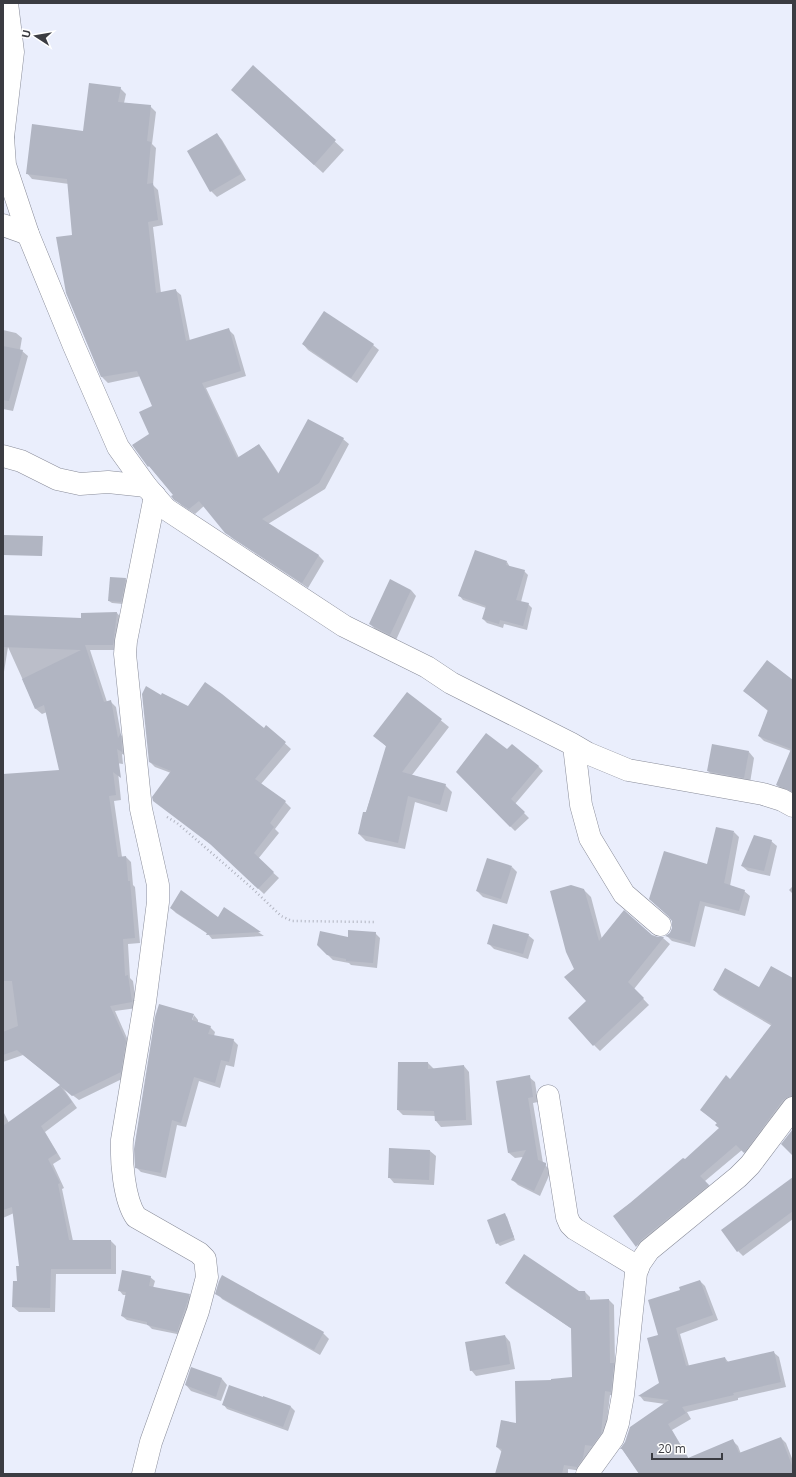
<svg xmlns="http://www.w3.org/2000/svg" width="796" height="1477" viewBox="0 0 796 1477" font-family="'Open Sans',sans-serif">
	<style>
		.shadow { fill: #0003 }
		.building { fill: #b1b5c2 }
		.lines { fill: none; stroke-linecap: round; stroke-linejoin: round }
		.street-casing { stroke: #898c99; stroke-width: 23 }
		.path { stroke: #b1b4c0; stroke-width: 2.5; stroke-dasharray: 1 3; stroke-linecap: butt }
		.street { stroke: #fff; stroke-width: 22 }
	</style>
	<rect width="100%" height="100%" fill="#eaeefc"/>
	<g class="shadow">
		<polygon points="253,66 344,150 323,173 241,98"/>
		<polygon points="120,88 126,94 124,103 150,106 156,112 152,144 156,148 153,185 158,190 163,225 153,227 161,293 175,290 181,295 190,341 228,329 234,335 246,376 206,388 239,458 258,445 264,451 279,474 343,439 349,444 325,489 268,524 319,556 324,561 308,588 232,538 204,506 195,514 181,505 173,496 174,495 149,466 133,445 150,435 153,407 141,376 108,383 102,377 67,293 74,236 69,184 32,179 27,173 83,132"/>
		<polygon points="217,134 222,140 246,180 217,197 211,191"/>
		<polygon points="3,330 16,333 22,338 20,350 22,351 28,356 13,411 3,409"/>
		<polygon points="303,344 373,345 379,350 357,383 308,350"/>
		<polygon points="507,562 510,567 524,571 528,575 521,602 528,604 532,608 527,630 504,624 503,628 487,623 483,619 486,608 463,600 459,595"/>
		<polygon points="125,579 128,582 123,604 112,603 109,601"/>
		<polygon points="411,590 416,596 396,640 376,630 370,624"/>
		<polygon points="117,613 122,619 118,650 90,650 107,702 111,702 116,707 121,735 126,740 127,756 122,754 123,764 61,755 47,712 42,714 36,709 8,647 3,678 3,616 82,619 82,614"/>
		<polygon points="793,681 793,793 782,790 777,785 791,751 764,741 759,736 768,711 744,691"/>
		<polygon points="407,693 449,727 412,775 445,785 452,792 447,812 415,802 405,849 366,841 359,834 387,747 375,736"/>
		<polygon points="162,697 189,707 264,730 266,726 291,749 261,784 285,802 291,808 275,829 279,833 258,859 279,878 264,894 217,849 154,800 171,773 155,767 150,762"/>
		<polygon points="507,751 538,766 543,771 515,804 529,818 515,831 457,772"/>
		<polygon points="749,752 754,758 750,783 714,777 708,771"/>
		<polygon points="112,767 118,772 121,800 114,801 122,857 126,857 131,862 133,885 135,887 140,943 128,944 130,978 133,981 137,1008 115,1011 131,1047 126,1077 79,1100 63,1088 77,1108 45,1132 61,1159 53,1164 64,1188 62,1189 73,1241 111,1241 116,1246 116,1274 56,1274 55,1312 19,1312 13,1307 20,1267 14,1213 3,1218 3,1111 9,1123 61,1085 23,1055 3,1062 3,981 7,967 3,966 3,775"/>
		<polygon points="734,832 739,837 730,886 744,891 750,896 745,916 705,906 695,947 672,941 667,936 670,933 708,865"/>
		<polygon points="771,841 777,846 770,876 748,871 742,866"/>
		<polygon points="512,867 517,872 507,904 483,897 477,891"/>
		<polygon points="793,886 793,894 789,890"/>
		<polygon points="584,890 591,897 602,939 652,936 658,938 663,938 670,944 634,989 649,1005 600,1051 594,1045 587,1002 575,969"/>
		<polygon points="171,908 218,918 224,909 264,936 212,939 208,934 176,913"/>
		<polygon points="375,933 380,938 377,968 351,965 349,963 333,960 318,945"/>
		<polygon points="528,935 534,940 528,959 494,949 488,943"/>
		<polygon points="793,980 793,1101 747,1155 742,1150 705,1181 713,1190 642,1251 614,1216 685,1160 720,1129 718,1124 701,1110 731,1080 772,1026 719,995 714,990 760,989"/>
		<polygon points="194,1015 198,1020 198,1023 210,1027 215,1032 214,1036 233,1040 238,1045 234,1067 226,1065 220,1088 199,1081 186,1127 177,1125 166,1178 141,1172 136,1167"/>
		<polygon points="428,1063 434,1069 464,1066 469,1072 472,1125 441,1127 436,1121 436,1116 403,1115 398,1110"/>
		<polygon points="529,1077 535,1082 538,1102 533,1103 543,1163 551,1171 540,1196 518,1185 512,1179 523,1157 515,1158 509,1153"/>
		<polygon points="430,1151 436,1156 434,1185 394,1183 389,1177"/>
		<polygon points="793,1178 793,1219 743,1256 738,1251"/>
		<polygon points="505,1215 507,1217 515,1240 500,1246 497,1243"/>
		<polygon points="150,1277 155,1281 153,1288 189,1295 193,1299 182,1335 152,1329 148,1325 127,1320 122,1316 127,1295 123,1295 119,1290"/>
		<polygon points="700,1281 705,1286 718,1320 680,1334 689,1366 725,1358 729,1363 773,1352 779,1357 786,1387 738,1398 738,1400 687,1412 691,1419 672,1430 689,1459 732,1440 738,1446 741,1454 781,1438 786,1443 793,1461 793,1474 640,1474 622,1449 665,1404 644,1401 640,1396 660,1384 660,1336 682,1291"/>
		<polygon points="506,1283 579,1292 585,1292 590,1297 590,1300 609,1300 614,1305 615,1365 618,1369 616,1396 610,1395 605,1439 597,1451 590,1450 588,1463 582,1471 568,1469 568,1474 496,1474 502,1452 497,1447 552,1381 573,1378 572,1329 511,1288"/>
		<polygon points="217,1293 323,1333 329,1339 320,1355 222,1299"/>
		<polygon points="505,1336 510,1342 515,1369 476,1376 471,1370"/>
		<polygon points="222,1379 227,1385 221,1401 191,1391 186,1385"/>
		<polygon points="223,1404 291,1407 295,1411 288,1431 227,1409"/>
	</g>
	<g class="building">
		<polygon points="253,65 336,140 314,165 231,90"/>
		<polygon points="89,83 121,87 118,102 151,105 147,141 151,142 147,184 153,183 158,220 148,222 156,293 176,289 186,341 229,328 241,371 202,383 237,458 259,444 278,474 308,419 344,438 319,483 262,519 319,555 302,583 225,533 199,501 189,509 174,500 171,496 173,495 149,466 148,467 132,445 149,434 139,412 152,406 137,371 101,377 66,293 56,237 72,235 67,179 26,174 32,124 83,131"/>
		<polygon points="217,133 241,174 210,192 187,151"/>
		<polygon points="324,311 374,344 351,378 302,344"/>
		<polygon points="3,346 23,350 9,401 3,400"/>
		<polygon points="3,535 43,536 42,556 3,555"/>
		<polygon points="475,550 507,561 506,565 525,570 516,600 529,603 523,626 500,620 499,624 482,619 486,606 458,596"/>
		<polygon points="110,577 126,578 121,602 108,601"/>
		<polygon points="390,579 411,590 390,635 369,624"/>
		<polygon points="117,612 113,645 85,645 104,702 111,700 118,738 121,733 122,752 117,749 121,778 113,772 116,795 109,796 118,857 126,856 128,881 130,881 135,938 123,939 125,976 128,975 132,1002 110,1006 126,1041 121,1072 72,1096 60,1086 72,1102 41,1126 57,1153 48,1159 60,1183 58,1184 69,1240 111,1240 111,1269 51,1269 50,1308 12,1307 13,1281 17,1281 16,1266 19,1266 12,1207 3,1210 3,1126 60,1085 17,1050 3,1055 3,1032 18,1026 12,981 3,981 3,774 59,770 44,705 35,709 22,679 81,650 3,647 3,615 81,618 81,613"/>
		<polygon points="767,660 793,680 793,792 776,785 791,749 758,736 768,710 743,691"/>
		<polygon points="205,682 222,694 264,728 266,725 286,742 255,779 286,801 270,823 274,827 254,853 274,872 258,889 210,844 153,801 152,797 171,771 149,762 142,694 146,686 161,695 162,693 188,706"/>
		<polygon points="407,692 442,719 402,772 446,784 440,805 408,796 398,843 358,834 363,812 366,812 386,746 373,736"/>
		<polygon points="486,733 507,749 512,744 539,766 511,799 525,812 510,827 456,772"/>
		<polygon points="712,744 749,751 744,778 707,771"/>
		<polygon points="716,827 734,831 724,883 745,890 739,911 700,901 690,943 665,936 670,933 672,928 672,921 668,916 649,899 664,851 707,864"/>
		<polygon points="754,835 772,840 764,871 741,866"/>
		<polygon points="487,858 512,866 501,899 476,891"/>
		<polygon points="571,885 584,889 599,941 624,910 652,935 658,937 664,937 628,982 644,998 593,1046 568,1018 586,1001 564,977 574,969 566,952 550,891"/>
		<polygon points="181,890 218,917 224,907 261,932 206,935 207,933 170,908"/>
		<polygon points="493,924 529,934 523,954 487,944"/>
		<polygon points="348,930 376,932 373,963 346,961 346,959 327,955 317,945 320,931 348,937"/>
		<polygon points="771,966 793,978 793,1096 788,1097 783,1100 744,1153 736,1145 700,1176 709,1185 641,1240 636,1247 613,1216 630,1203 683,1158 685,1159 719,1128 715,1125 717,1123 700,1110 726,1075 730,1079 772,1024 713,990 725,968 759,987"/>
		<polygon points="159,1004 194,1014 192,1020 211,1026 208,1034 234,1039 229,1062 221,1060 215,1083 194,1077 181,1123 172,1120 161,1173 135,1168 134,1149 155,1017"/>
		<polygon points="398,1062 428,1062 428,1069 464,1065 466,1120 435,1121 434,1111 397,1110"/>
		<polygon points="530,1075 533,1097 528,1098 538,1160 546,1163 546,1165 534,1191 511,1180 526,1150 508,1153 496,1081"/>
		<polygon points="793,1129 793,1156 781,1144"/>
		<polygon points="389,1148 430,1150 429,1180 388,1178"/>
		<polygon points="793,1177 793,1211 737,1252 721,1230"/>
		<polygon points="505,1213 514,1237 496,1244 487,1220"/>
		<polygon points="524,1254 579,1291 585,1291 586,1300 609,1299 610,1363 614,1363 611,1392 605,1391 601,1434 592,1446 585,1445 583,1458 577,1467 564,1465 562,1474 495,1474 502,1449 496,1447 501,1420 516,1423 515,1381 551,1380 551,1379 572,1377 571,1328 572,1329 505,1283"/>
		<polygon points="122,1270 151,1276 149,1286 190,1294 177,1332 147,1325 147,1322 121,1316 126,1292 118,1291"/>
		<polygon points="222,1275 324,1332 314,1350 215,1294 219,1281"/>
		<polygon points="700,1280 713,1315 676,1328 686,1366 725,1357 726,1362 774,1351 781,1382 733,1393 734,1395 682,1407 686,1413 668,1424 688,1458 733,1439 739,1453 781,1437 793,1468 793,1474 639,1474 622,1449 620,1449 625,1442 630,1427 669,1400 638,1396 659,1383 647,1338 658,1335 648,1300 680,1290 679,1287"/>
		<polygon points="505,1335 510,1364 470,1371 465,1342"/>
		<polygon points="191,1367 222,1378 216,1397 185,1385"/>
		<polygon points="229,1385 263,1397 263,1396 291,1406 283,1427 222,1405"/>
	</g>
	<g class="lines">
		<g class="street-casing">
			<g id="street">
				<polyline points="3,137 5,165 28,234 74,346 118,447 146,486 166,509 344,626 427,667 451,683 570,743 587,753 628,770 763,794 782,800 793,806"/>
				<polyline points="3,137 13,52 7,3"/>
				<polyline points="3,225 28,234"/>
				<polyline points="3,456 21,461 57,479 80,484 108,482 146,486"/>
				<polyline points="574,746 581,805 590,838 624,894 660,925"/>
				<polyline points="548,1096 567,1217 570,1224 575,1229 638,1267"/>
				<path d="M143,1474l8,-32 47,-131 9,-34 -2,-18 -6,-6 -63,-36c-12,-17 -15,-56 -14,-77l23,-138 13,-100v-17l-17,-76 -16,-155 1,-13 29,-145"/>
				<polyline points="587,1474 613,1438 618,1423 623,1395 636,1273 640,1263 649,1250 738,1177 750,1165 793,1108"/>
			</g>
		</g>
		<polyline class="path" points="167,817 177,823 252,888 281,916 292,921 376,922"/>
		<use href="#street" class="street"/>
	</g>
	<rect width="796" height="1477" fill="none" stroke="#3b3c42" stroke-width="8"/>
	<g transform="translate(36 36) rotate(282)" stroke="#ffffff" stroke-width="3" paint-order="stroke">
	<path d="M0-3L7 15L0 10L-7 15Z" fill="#3b3c42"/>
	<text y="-6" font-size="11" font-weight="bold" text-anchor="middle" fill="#3b3c42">U</text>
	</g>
	<path d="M652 1453v6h70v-6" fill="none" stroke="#3b3c42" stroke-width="2"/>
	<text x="658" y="1453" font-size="12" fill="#3b3c42" stroke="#ffffff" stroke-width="3" paint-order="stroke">20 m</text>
</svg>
